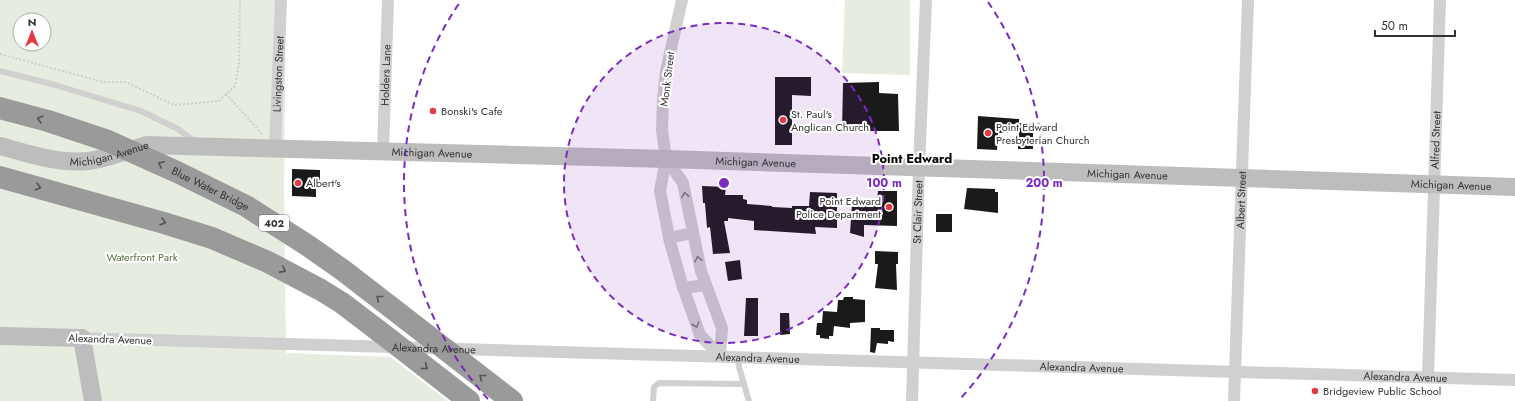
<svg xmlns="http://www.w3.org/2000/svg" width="1515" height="401" viewBox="0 0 1515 401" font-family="Jost,sans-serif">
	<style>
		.green { fill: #e6ecdf; fill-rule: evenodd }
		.building { fill: #1a1a1a }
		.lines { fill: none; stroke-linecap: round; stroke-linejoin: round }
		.path { stroke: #cdcdcd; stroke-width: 2; stroke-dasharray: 2 2; stroke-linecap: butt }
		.lane { stroke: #d0d0d0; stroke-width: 6 }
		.street { stroke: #d0d0d0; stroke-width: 12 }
		.secondary { stroke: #bdbdbd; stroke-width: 18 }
		.highway-bridge { stroke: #9a9a9a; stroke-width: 22 }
		.oneway { stroke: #525252 }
		.oneway2 { stroke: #7a7a7a }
		.ring { fill: none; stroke: #7b2cbf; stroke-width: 2; stroke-dasharray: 7 5 }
		.poi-dot { fill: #e63946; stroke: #fff; stroke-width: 1.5 }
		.labels { text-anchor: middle; stroke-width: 4; stroke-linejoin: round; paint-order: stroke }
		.shield { fill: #fff; stroke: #707070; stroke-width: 1 }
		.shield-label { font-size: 10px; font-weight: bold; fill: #333 }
		.street-label { font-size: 11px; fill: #333; stroke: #fff }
		.poi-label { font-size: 11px; fill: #333; stroke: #fff; text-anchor: start }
		.park-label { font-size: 11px; fill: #56703f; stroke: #fff }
		.quarter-label { font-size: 13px; font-weight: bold; fill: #000; stroke: #fff }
		.centre { fill: #7b2cbf; stroke: #fff; stroke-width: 2 }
		.ring-label { font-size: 12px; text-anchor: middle; font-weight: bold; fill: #7b2cbf; stroke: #fff; stroke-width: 4; stroke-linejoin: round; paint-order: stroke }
	</style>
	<rect width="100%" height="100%" fill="#fff"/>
	<g class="green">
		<path d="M0,0h286l-2,187 2,166 104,4 58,44h-448zM20,20h24v24h-24z"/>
		<polygon points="845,0 910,0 910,75 842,73"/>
	</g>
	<g class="building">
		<polygon points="775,77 811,77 811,96 792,95 792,145 775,145"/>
		<polygon points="879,82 879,93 898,94 899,131 842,131 843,83"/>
		<polygon points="978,116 1019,119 1019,123 1033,124 1033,149 1018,149 1019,132 998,133 997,150 977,149"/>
		<polygon points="292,169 320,170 320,189 316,189 316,197 292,196"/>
		<polygon points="702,186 726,187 725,195 743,195 743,199 747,200 747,204 772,206 772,207 792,208 792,206 809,206 810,192 837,193 837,228 815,227 816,234 754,230 754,221 728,218 728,221 724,221 730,253 713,254 710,227 707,228 705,203 703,203"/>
		<polygon points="967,188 995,189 995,192 998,192 998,213 964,209"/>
		<polygon points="878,191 897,191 897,226 864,225 864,237 850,233 852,204 877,203"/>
		<rect x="936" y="214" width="16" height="18"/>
		<polygon points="875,251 898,252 898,264 896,264 897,290 875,288 878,264 875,264"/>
		<polygon points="740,260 742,279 728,281 725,262"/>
		<polygon points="844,297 853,297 853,299 865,300 865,322 850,323 850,328 834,326 833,336 829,336 829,339 820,338 820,335 816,335 817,323 822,323 823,311 837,312 838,300 843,300"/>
		<polygon points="746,298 758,298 758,336 744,336"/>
		<polygon points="780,313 789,313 790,334 780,335"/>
		<polygon points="871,328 880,328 880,330 894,330 894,342 888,341 888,344 877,343 875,353 870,352"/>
	</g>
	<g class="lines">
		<g class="path">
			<polyline points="0,54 103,82 126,82 174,105 219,101 235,86 239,63 240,0"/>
			<polyline points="226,94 263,135"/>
		</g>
		<g class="lane">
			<polyline points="0,71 55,85 141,111 178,129 195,142"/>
			<polyline points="738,356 739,367 749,401"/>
			<polyline points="653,401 654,387 659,383 744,384"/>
		</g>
		<g class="street">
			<polyline points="682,0 666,71 663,100 662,130 666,159 660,191 670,242 682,284 700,335 720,356"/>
			<path id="s1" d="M275,148l6,-148"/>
			<path id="s2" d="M383,151l5,-151"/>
			<polyline points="666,159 683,183 701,271 722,328 720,356"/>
			<polyline points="669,238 692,233"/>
			<polyline points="683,288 706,285"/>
			<path id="s3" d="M82,338l1433,42"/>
			<path id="s4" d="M1428,377l12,-377"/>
			<path id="s5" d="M912,401l7,-234 7,-167"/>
			<path id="s6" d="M1234,401l14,-401"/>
		</g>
		<g class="secondary">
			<path id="s7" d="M0,146c29,8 58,18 88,15 20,-3 39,-10 58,-16l520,14 849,28"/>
			<polyline points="0,336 82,338 93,401"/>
		</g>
		<g class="highway-bridge">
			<path id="s8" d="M0,108l48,13 60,20 69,31 69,34 61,39 37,26 168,130"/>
			<polyline points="0,177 164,223 212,238 268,262 321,290 342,303 388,338 469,401"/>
		</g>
	</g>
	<defs><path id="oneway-chevron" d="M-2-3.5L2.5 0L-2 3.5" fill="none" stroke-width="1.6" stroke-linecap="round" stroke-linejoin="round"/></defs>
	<g class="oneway">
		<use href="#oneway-chevron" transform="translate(40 119) rotate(-165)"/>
		<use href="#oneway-chevron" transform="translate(161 164) rotate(-155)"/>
		<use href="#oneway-chevron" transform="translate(38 187) rotate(15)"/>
		<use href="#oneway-chevron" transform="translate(163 222) rotate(16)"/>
		<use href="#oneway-chevron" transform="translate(283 270) rotate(28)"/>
		<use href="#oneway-chevron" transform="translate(379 298) rotate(-142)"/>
		<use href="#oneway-chevron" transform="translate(425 367) rotate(38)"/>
		<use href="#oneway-chevron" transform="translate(482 377) rotate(-142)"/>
	</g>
	<g class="oneway2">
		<use href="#oneway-chevron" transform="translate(685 195) rotate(-99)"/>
		<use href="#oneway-chevron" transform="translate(698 259) rotate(-104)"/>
		<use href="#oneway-chevron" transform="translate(696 325) rotate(71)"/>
	</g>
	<circle cx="724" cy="183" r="160" fill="#7b2cbf" fill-opacity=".12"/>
	<g class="ring">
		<circle cx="724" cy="183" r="160"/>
		<path d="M488 399A320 320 0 0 1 460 2M988 2A320 320 0 0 1 960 399"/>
	</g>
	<g class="poi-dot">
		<circle cx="433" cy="111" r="4"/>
		<circle cx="783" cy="120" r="4"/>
		<circle cx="988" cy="133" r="4"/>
		<circle cx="298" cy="183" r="4"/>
		<circle cx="889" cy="207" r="4"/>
		<circle cx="1315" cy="391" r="4"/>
	</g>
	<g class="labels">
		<rect class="shield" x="259" y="215" width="30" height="16" rx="3"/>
		<g class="shield-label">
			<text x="274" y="227">402</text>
		</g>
		<g class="street-label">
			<text dy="4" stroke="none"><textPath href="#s1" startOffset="74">Livingston Street</textPath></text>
			<text dy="4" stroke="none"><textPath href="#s2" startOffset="76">Holders Lane</textPath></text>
			<text transform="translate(667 79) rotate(-83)" y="4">Monk Street</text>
			<text dy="4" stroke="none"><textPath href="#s4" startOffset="237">Alfred Street</textPath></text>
			<text dy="4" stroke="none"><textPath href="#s7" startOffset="436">Michigan Avenue</textPath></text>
			<text dy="4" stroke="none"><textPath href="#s7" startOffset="112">Michigan Avenue</textPath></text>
			<text dy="4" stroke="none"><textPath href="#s7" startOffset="760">Michigan Avenue</textPath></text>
			<text dy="4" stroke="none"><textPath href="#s7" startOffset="1132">Michigan Avenue</textPath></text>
			<text dy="4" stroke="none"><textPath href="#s7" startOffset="1456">Michigan Avenue</textPath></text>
			<text dy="4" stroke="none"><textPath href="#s8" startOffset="226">Blue Water Bridge</textPath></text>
			<text dy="4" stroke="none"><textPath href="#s6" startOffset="201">Albert Street</textPath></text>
			<text dy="4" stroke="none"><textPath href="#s5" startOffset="189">St Clair Street</textPath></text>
			<text transform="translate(110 339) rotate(2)" y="4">Alexandra Avenue</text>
			<text dy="4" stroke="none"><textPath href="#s3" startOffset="352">Alexandra Avenue</textPath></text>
			<text dy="4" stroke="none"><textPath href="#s3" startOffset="676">Alexandra Avenue</textPath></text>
			<text dy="4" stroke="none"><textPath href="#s3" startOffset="1000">Alexandra Avenue</textPath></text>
			<text dy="4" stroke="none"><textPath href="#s3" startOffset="1324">Alexandra Avenue</textPath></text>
		</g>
		<g class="poi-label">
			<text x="441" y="115">Bonski's Cafe</text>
			<text x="791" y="118">St. Paul's<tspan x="791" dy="13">Anglican Church</tspan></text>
			<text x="996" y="131">Point Edward<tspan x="996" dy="13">Presbyterian Church</tspan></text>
			<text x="306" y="187">Albert's</text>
			<text x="881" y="205" text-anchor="end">Point Edward<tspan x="881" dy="13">Police Department</tspan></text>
			<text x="1323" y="395">Bridgeview Public School</text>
		</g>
		<g class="park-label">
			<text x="142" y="261">Waterfront Park</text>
		</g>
		<g class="quarter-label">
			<text x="912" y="163">Point Edward</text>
		</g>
	</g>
	<circle cx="724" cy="183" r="6" class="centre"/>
	<g class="ring-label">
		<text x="884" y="187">100 m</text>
		<text x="1044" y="187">200 m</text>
	</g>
	<g transform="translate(32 32)"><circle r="19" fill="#ffffff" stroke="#adadad"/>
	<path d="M0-3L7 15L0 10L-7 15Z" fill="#e63946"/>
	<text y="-6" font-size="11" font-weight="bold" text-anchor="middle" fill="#333333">N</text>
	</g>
	<path d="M1375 30v6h80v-6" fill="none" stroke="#333333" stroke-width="2"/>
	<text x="1381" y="30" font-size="12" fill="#333333" stroke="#ffffff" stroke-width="3" paint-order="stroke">50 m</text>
</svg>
